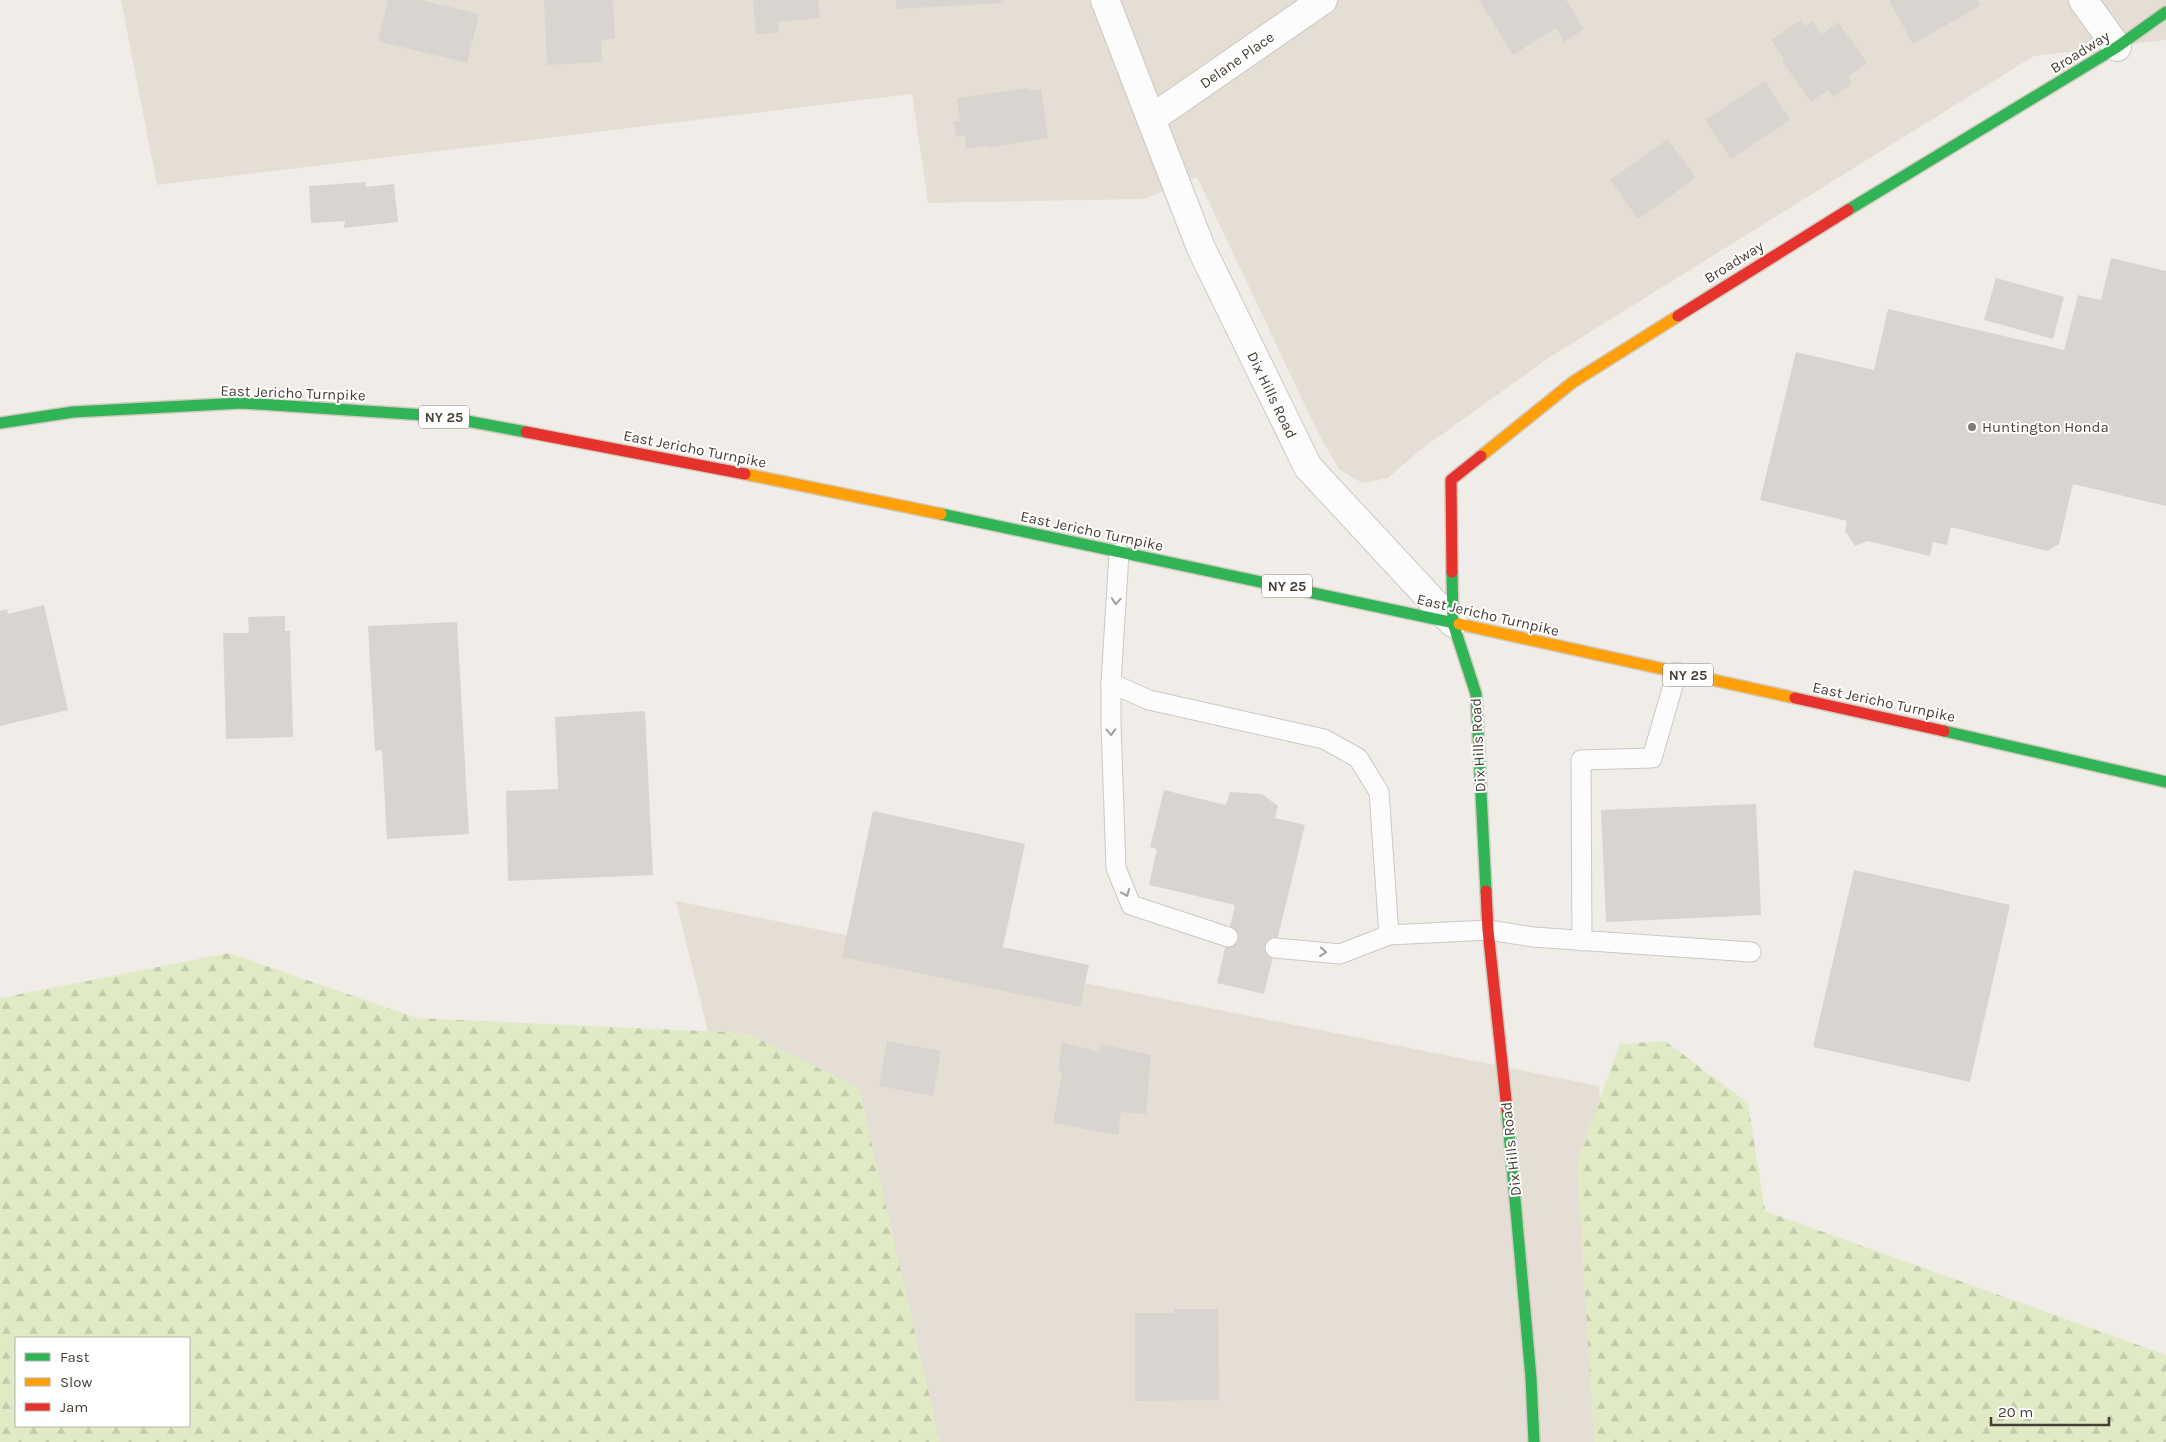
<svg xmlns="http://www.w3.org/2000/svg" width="2166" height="1442" viewBox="0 0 2166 1442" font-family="Karla,sans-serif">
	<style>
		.residential { fill: #e5ded5 }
		.forest { fill: url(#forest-firs); fill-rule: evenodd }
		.building { fill: #d8d4cf }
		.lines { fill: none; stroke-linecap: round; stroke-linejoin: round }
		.lane-casing { stroke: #ccc9c4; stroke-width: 21 }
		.street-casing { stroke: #ccc9c4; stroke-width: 30 }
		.fast-casing { stroke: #d0cabf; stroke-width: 14 }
		.slow-casing { stroke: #d0cabf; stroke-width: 14 }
		.jam-casing { stroke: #d0cabf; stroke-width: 14 }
		.lane { stroke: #fdfcfc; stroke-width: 19 }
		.street { stroke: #fdfcfc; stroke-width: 28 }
		.fast { stroke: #30b455; stroke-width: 11 }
		.slow { stroke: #ff9f0a; stroke-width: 11 }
		.jam { stroke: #e5322d; stroke-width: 11 }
		.oneway { stroke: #a29d98 }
		.poi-dot { fill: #827b73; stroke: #fff; stroke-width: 2 }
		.labels { text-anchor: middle; stroke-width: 4; stroke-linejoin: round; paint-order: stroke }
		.shield { fill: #fff; stroke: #7e7871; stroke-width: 1 }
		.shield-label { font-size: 14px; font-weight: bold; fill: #463e34 }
		.street-label { font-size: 15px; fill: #463e34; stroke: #fff }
		.poi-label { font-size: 15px; fill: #463e34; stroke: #fff; text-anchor: start }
	</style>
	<defs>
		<pattern id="forest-firs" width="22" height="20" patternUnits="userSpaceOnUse" patternTransform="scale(1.25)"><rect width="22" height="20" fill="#e0ebc6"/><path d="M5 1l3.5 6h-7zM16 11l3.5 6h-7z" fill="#c2cbab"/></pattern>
	</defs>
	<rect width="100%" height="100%" fill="#f0ede8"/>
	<g class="residential">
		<polygon points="121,0 2166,0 2166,40 2034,56 1550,357 1419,451 1388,478 1362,483 1339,469 1319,435 1197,177 1144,199 928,203 912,94 157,185"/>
		<polygon points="676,901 1599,1086 1629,1442 808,1442"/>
	</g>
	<g class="forest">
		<path d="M229,953l188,65 329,15 113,55 81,354h-940v-444zM189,1338v88h-173v-88z"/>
		<polygon points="1665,1041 1748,1103 1765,1211 2166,1355 2166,1442 1594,1442 1577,1161 1620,1044"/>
	</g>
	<g class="building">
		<polygon points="388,0 421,0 479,14 467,63 378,41"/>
		<polygon points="544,0 613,0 615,39 601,40 602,62 547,65"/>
		<polygon points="753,0 818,0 820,18 778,22 779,32 756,35"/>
		<polygon points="896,0 1004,0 1004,3 896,9"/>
		<polygon points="1479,0 1566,0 1584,29 1564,42 1556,28 1513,55"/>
		<polygon points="1889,0 1978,0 1981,5 1913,44"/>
		<polygon points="1801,20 1805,26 1812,22 1822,34 1838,22 1867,63 1848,77 1852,83 1833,97 1828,90 1811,102 1782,61 1784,59 1771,40"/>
		<polygon points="1765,81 1790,120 1731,159 1705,120"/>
		<polygon points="1028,88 1028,91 1041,89 1048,138 988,148 987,146 966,149 965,136 956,137 954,121 960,121 957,98"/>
		<polygon points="1668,139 1696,178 1638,219 1610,180"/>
		<polygon points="366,182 366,187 394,184 398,222 344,228 345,221 311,223 309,186"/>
		<polygon points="2111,258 2166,271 2166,506 2073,484 2059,544 2047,551 1951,527 1947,545 1933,542 1930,556 1868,541 1855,546 1845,531 1847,521 1760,500 1796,352 1874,370 1888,309 2064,350 2078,295 2101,300"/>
		<polygon points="1996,278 2064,297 2053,339 1984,320"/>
		<polygon points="44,605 68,710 0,726 0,611 7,609 8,614"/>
		<polygon points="285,616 285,631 290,631 293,737 226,739 223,633 249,633 248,617"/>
		<polygon points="457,622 469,834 387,839 382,750 375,751 368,626"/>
		<polygon points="645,711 653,875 508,881 506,791 558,789 555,717"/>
		<polygon points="1164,790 1226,805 1230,792 1262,794 1278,806 1275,818 1305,825 1264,994 1217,983 1235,905 1149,885 1157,849 1150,847"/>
		<polygon points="1756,804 1761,915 1606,922 1601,810"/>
		<polygon points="873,811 1025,844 1003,947 1089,965 1080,1007 842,957"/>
		<polygon points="1854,870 2010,905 1970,1082 1813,1047"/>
		<polygon points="887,1041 941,1051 933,1096 879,1086"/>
		<polygon points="1062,1042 1100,1052 1100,1044 1151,1055 1146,1114 1121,1112 1118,1135 1053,1123 1062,1073 1062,1071 1058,1071"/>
		<polygon points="1174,1309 1218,1309 1219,1400 1135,1401 1135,1313 1174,1313"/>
	</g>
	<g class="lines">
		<g class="lane-casing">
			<g id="lane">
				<polyline points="1119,553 1111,683 1111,724 1116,868 1131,905 1228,937"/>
				<polyline points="1111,683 1149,700 1324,739 1358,758 1379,792 1389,935 1488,930 1533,937 1751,952"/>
				<polyline points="1582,941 1581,760 1652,758 1677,672"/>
				<polyline points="1275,948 1340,954 1389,935"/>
			</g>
		</g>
		<g class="street-casing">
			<g id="street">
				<polyline points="1105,0 1201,248 1308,467 1453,623"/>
				<polyline points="2083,0 2117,47"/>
				<polyline points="1151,119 1323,0"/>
			</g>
		</g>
		<g class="fast-casing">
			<g id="fast">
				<polyline points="1848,210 2117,47 2166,12"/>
				<polyline points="0,423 73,412 242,403 440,416 526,432"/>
				<polyline points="941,514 1459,624"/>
				<polyline points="1452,572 1453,623 1476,694 1486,891"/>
				<polyline points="1944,731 2166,782"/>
				<polyline points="1507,1110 1531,1378 1534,1442"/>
			</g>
		</g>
		<g class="slow-casing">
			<g id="slow">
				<polyline points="1481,456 1573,382 1678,316"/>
				<polyline points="745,474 941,514"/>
				<polyline points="1459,624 1795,698"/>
			</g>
		</g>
		<g class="jam-casing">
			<g id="jam">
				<polyline points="1678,316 1848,210"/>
				<polyline points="526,432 745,474"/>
				<polyline points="1452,572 1451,480 1481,456"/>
				<polyline points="1795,698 1944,731"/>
				<polyline points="1486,891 1488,930 1507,1110"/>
			</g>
		</g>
		<use href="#lane" class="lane"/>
		<use href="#street" class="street"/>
		<use href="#fast" class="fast"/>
		<use href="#slow" class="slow"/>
		<use href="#jam" class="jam"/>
	</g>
	<defs><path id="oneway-chevron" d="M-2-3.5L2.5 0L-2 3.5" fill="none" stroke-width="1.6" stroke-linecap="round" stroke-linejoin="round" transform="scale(1.25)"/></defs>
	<g class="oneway">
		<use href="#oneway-chevron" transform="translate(1116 601) rotate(94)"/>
		<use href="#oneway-chevron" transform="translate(1111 732) rotate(88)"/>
		<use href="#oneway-chevron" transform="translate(1126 893) rotate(68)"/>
		<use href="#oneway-chevron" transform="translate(1323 952) rotate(5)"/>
	</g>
	<circle class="poi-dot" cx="1972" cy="427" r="5"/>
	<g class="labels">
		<g class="shield">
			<rect x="419" y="405.5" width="50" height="23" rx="4"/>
			<rect x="1262" y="574.5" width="50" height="23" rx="4"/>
			<rect x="1663" y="663.5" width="50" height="23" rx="4"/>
		</g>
		<g class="shield-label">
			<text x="444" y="422">NY 25</text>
			<text x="1287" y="591">NY 25</text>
			<text x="1688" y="680">NY 25</text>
		</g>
		<g class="street-label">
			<text transform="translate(2080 52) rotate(-32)" y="5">Broadway</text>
			<text transform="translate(1237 60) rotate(-35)" y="5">Delane Place</text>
			<text transform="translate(1734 262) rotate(-32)" y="5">Broadway</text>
			<text transform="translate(293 393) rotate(2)" y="5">East Jericho Turnpike</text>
			<text transform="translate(1272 395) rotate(64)" y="5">Dix Hills Road</text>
			<text transform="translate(695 449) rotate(11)" y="5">East Jericho Turnpike</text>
			<text transform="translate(1092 531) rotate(12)" y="5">East Jericho Turnpike</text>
			<text transform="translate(1488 615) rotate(13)" y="5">East Jericho Turnpike</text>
			<text transform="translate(1884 702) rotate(12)" y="5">East Jericho Turnpike</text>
			<text transform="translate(1478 745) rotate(-93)" y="5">Dix Hills Road</text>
			<text transform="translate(1511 1149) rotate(-96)" y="5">Dix Hills Road</text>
		</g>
		<g class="poi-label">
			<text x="1982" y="432">Huntington Honda</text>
		</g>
	</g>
	<rect x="15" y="1337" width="175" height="90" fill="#ffffff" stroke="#b5b2ae"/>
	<rect x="25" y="1353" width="25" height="8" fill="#30b455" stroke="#b5b2ae"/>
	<text x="60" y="1362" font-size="15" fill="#463e34">Fast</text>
	<rect x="25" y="1378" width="25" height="8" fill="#ff9f0a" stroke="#b5b2ae"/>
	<text x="60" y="1387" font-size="15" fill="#463e34">Slow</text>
	<rect x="25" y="1403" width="25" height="8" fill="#e5322d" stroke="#b5b2ae"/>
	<text x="60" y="1412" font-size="15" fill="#463e34">Jam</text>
	<path d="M1991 1417v8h118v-8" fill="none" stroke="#463e34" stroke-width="2.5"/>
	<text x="1998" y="1417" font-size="15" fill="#463e34" stroke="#ffffff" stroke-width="4" paint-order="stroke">20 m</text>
</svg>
